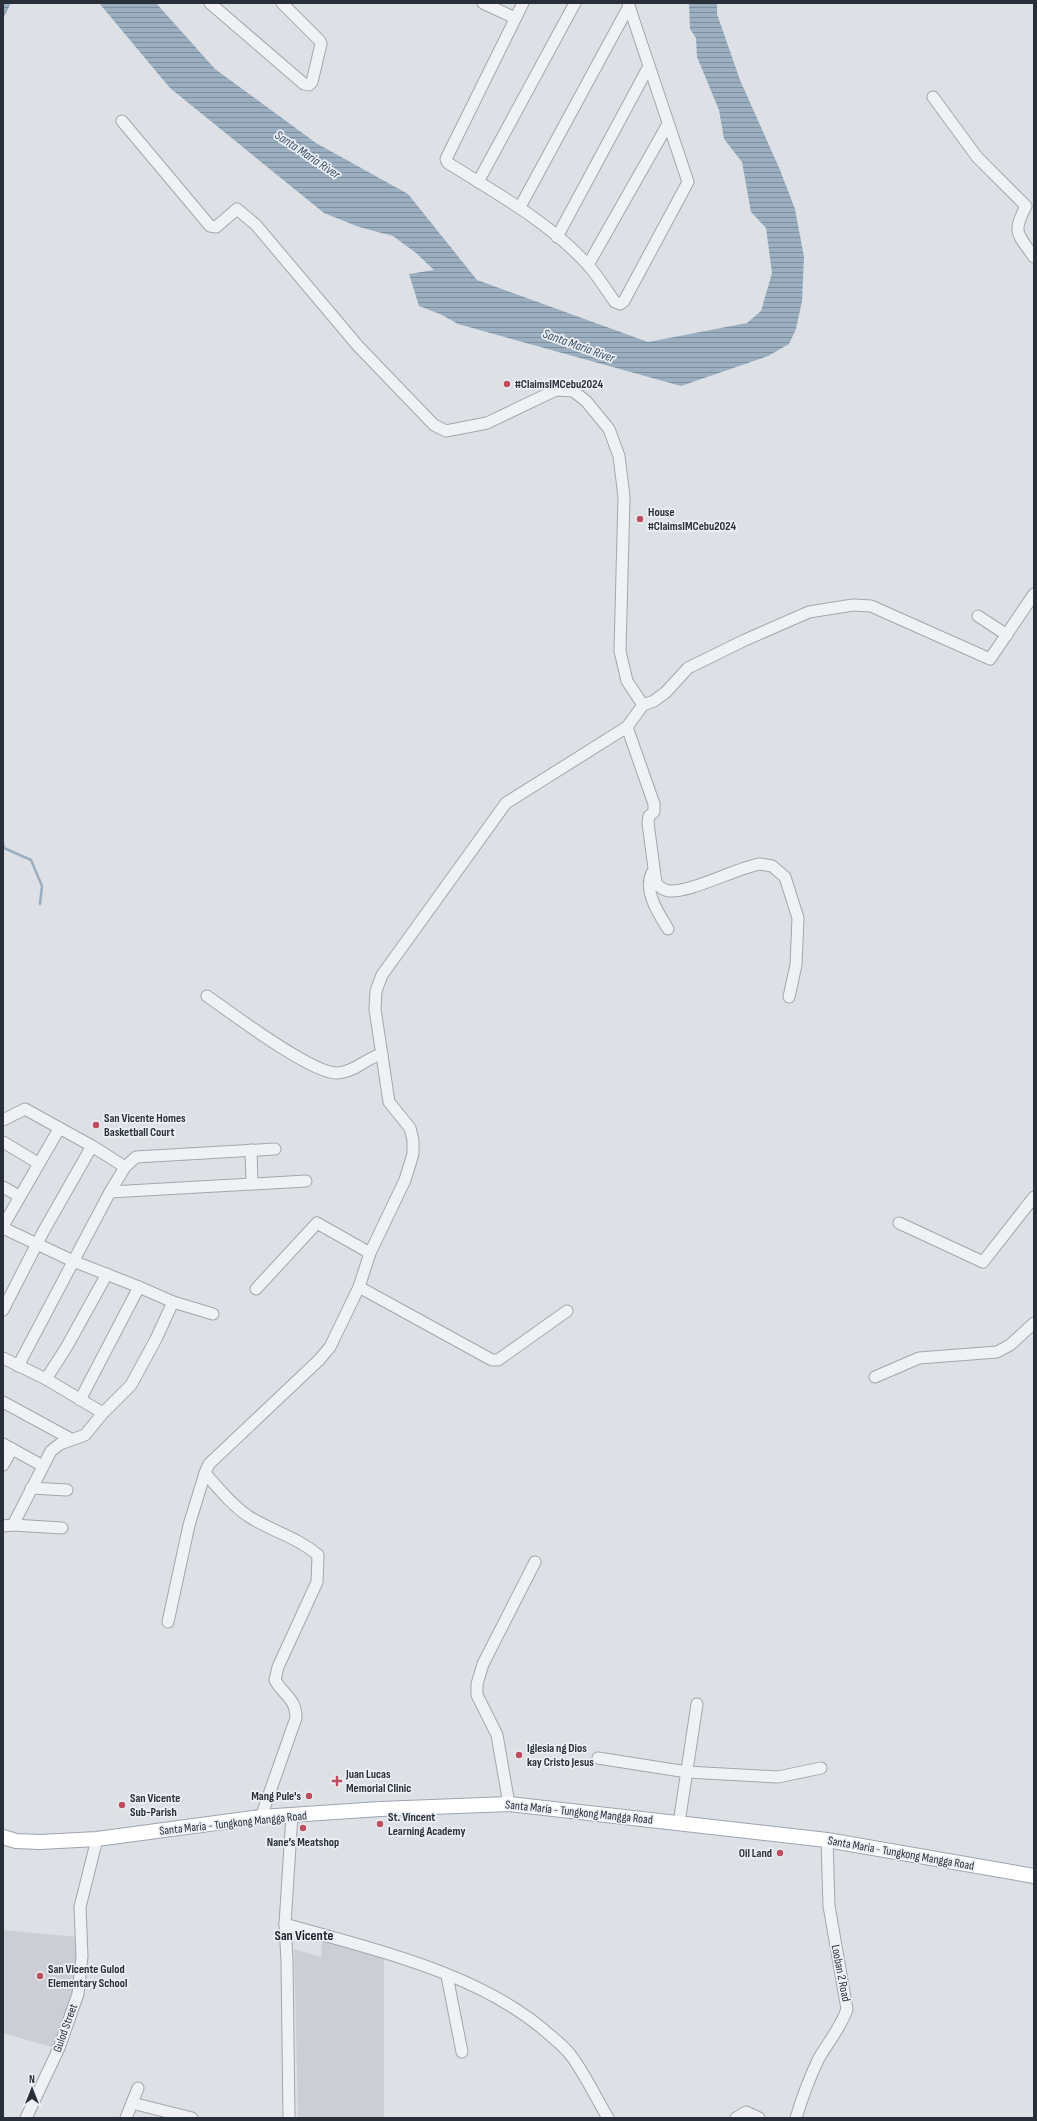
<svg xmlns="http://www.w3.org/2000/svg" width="1037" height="2121" viewBox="0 0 1037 2121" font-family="'Sofia Sans Condensed',sans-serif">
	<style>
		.built { fill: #cbcfd5 }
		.water { fill: url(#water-rules) }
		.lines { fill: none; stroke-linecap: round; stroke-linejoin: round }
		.stream { stroke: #9bafc1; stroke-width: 2.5 }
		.minor-casing { stroke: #a3a7ae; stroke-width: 13 }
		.major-casing { stroke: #9da5af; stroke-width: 16 }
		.minor { stroke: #eff1f4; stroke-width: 11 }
		.major { stroke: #fff; stroke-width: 14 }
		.poi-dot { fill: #bd4e62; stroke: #eceff3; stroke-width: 1.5 }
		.labels { text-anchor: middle; stroke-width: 3.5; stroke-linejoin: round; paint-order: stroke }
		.poi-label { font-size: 12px; font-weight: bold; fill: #282f39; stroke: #eceff3; text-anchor: start }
		.street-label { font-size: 12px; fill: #282f39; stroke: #eceff3 }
		.water-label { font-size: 13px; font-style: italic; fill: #374f68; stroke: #eceff3 }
		.quarter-label { font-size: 14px; font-weight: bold; fill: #1a202a; stroke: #eceff3 }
	</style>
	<defs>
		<pattern id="water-rules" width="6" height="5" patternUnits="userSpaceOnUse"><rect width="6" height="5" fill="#9bafc1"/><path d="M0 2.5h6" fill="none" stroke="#7e8f9e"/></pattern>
	</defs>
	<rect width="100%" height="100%" fill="#dde0e5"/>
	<g class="built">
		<polygon points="3,1930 77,1937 79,1956 74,1996 55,2048 3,2033"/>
		<polygon points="322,1937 384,1955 384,2118 298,2118 294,1949 321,1957"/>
	</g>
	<g class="water">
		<polygon points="3,3 11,3 3,19"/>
		<polygon points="99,3 156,3 215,69 316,143 408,194 477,280 648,342 747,323 761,311 772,273 766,228 751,212 742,162 724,139 719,110 697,57 696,38 690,29 689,3 717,3 717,14 740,80 780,170 795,209 804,257 802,301 796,329 789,344 768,356 681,386 458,324 440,314 419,306 409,274 434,270 416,253 393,236 359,227 324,213 170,88"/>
	</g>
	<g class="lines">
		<polyline class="stream" points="3,843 4,848 31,860 42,886 40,904"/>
		<g class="minor-casing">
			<g id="minor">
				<polyline points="210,3 304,84 309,85 312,82 321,44 320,41 282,3"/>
				<polyline points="483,3 515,18"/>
				<path d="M523,3l-77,156 2,4c48,30 101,59 140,102 10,11 18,25 27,37l5,2 4,-3 64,-119 -60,-179"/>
				<path d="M933,97l44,60 49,49c-14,27 -9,27 8,51"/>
				<polyline points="122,121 210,226 216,227 237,209 256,225 358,346 434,425 446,431 487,423 556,390 573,391 586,401 609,429 619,456 624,497 620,651 627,681 643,705"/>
				<polyline points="478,182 575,3"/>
				<polyline points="520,207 629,6"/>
				<polyline points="557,237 649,66"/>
				<polyline points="588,265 668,124"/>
				<polyline points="978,616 1007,635"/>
				<path d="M627,727l27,77v8l-5,4 -1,7 8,60c4,5 7,7 13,8 21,2 67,-23 91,-27l12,2 13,11 13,41 -2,47 -7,32"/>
				<path d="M652,873c-9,18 7,41 16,56"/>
				<path d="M207,996c23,16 106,79 131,77 17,-1 28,-15 44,-19"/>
				<polyline points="3,1120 25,1109 92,1146 125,1167 110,1192 18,1366"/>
				<polyline points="3,1142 38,1163"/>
				<polyline points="251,1150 252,1184"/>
				<polyline points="125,1167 136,1157 275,1149"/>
				<polyline points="3,1187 19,1196"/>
				<polyline points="110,1192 306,1181"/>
				<polyline points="899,1223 983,1262 1034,1197"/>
				<polyline points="3,1226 59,1129"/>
				<polyline points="3,1228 73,1261 139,1287 80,1400"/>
				<polyline points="139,1287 173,1302 213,1314"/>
				<polyline points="359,1287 492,1360 498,1360 567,1311"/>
				<polyline points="256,1289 317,1223 370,1253"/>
				<polyline points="3,1310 43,1232 92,1146"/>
				<polyline points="3,1358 46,1379 103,1413"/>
				<polyline points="875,1377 919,1358 997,1352 1010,1345 1034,1323"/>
				<polyline points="46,1379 66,1348 107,1274"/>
				<polyline points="3,1402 71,1439"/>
				<polyline points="3,1444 43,1466"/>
				<polyline points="3,1465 12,1449"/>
				<polyline points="31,1488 67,1490"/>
				<polyline points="13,1525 62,1528"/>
				<polyline points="3,1526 13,1525 51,1451 60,1444 85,1435 103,1413 131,1385 156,1339 173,1302"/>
				<polyline points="168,1622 189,1525 205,1473"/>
				<polyline points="598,1758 687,1772 778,1777 821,1768"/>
				<polyline points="509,1804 497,1735 477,1695 477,1684 483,1664 535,1562"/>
				<path d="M261,1817l35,-99c0,-20 -12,-22 -21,-38l3,-13 39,-85 1,-27c-21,-18 -47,-24 -70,-39 -16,-11 -30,-28 -43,-43l4,-9 110,-104 11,-13 29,-60 11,-34 35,-73 8,-26v-14l-3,-12 -21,-26 -14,-93 1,-18 6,-16 124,-172 121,-76 16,-22 11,-4 12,-9 22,-24 57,-28 64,-28 44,-7 18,1 119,53 44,-65"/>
				<polyline points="679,1823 697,1704"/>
				<path d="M285,1924c89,26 197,49 266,112 6,5 13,11 18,17 14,17 27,45 39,65"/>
				<polyline points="447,1976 462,2052"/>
				<polyline points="132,2103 192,2118"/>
				<polyline points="26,2118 59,2048 78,1994 82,1956 80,1907 97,1839"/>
				<polyline points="126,2118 138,2088"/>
				<polyline points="289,2118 287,1961 285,1924 292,1815"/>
				<polyline points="736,2118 746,2112 759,2118"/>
				<path d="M796,2118c6,-20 13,-39 22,-58 9,-17 23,-32 29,-51l-18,-103 -2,-66"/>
			</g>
		</g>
		<g class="major-casing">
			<polyline id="major" points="3,1837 16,1841 40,1842 97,1839 261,1817 380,1809 509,1804 827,1840 1034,1876"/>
		</g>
		<use href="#minor" class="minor"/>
		<use href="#major" class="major"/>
	</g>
	<g class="poi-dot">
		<circle cx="507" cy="384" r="4"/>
		<circle cx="640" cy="519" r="4"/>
		<circle cx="96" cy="1125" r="4"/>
		<circle cx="519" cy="1755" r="4"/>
		<path d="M335 1775h4v4h4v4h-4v4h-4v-4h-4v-4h4z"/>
		<circle cx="309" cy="1796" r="4"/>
		<circle cx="122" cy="1805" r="4"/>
		<circle cx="380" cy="1824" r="4"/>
		<circle cx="303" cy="1828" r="4"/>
		<circle cx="780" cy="1853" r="4"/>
		<circle cx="40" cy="1976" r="4"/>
	</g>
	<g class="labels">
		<g class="poi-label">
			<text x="515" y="388">#ClaimsIMCebu2024</text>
			<text x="648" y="516">House<tspan x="648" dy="14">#ClaimsIMCebu2024</tspan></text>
			<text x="104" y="1122">San Vicente Homes<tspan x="104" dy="14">Basketball Court</tspan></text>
			<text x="527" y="1752">Iglesia ng Dios<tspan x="527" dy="14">kay Cristo Jesus</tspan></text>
			<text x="346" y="1778">Juan Lucas<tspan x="346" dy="14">Memorial Clinic</tspan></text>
			<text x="301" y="1800" text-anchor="end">Mang Pule's</text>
			<text x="130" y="1802">San Vicente<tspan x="130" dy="14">Sub-Parish</tspan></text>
			<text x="388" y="1821">St. Vincent<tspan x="388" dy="14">Learning Academy</tspan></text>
			<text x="303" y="1846" text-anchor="middle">Nane’s Meatshop</text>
			<text x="772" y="1857" text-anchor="end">Oil Land</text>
			<text x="48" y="1973">San Vicente Gulod<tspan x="48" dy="14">Elementary School</tspan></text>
		</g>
		<g class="street-label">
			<text transform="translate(579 1812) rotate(6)" y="4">Santa Maria - Tungkong Mangga Road</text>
			<text transform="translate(233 1823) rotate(-6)" y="4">Santa Maria - Tungkong Mangga Road</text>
			<text transform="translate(901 1853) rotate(10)" y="4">Santa Maria - Tungkong Mangga Road</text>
			<text transform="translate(841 1973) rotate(79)" y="4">Looban 2 Road</text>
			<text transform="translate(65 2028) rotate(-70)" y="4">Gulod Street</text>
		</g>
		<g class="water-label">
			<text transform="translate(308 154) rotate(34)" y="5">Santa Maria River</text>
			<text transform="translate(579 345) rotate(20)" y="5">Santa Maria River</text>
		</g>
		<g class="quarter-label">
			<text x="304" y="1940">San Vicente</text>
		</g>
	</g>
	<rect width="1037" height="2121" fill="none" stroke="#282f39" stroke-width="8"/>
	<g transform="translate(32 2089)" stroke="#eceff3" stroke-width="3" paint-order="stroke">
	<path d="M0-3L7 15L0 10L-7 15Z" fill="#282f39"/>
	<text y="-6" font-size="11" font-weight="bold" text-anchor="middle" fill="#282f39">N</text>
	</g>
</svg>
